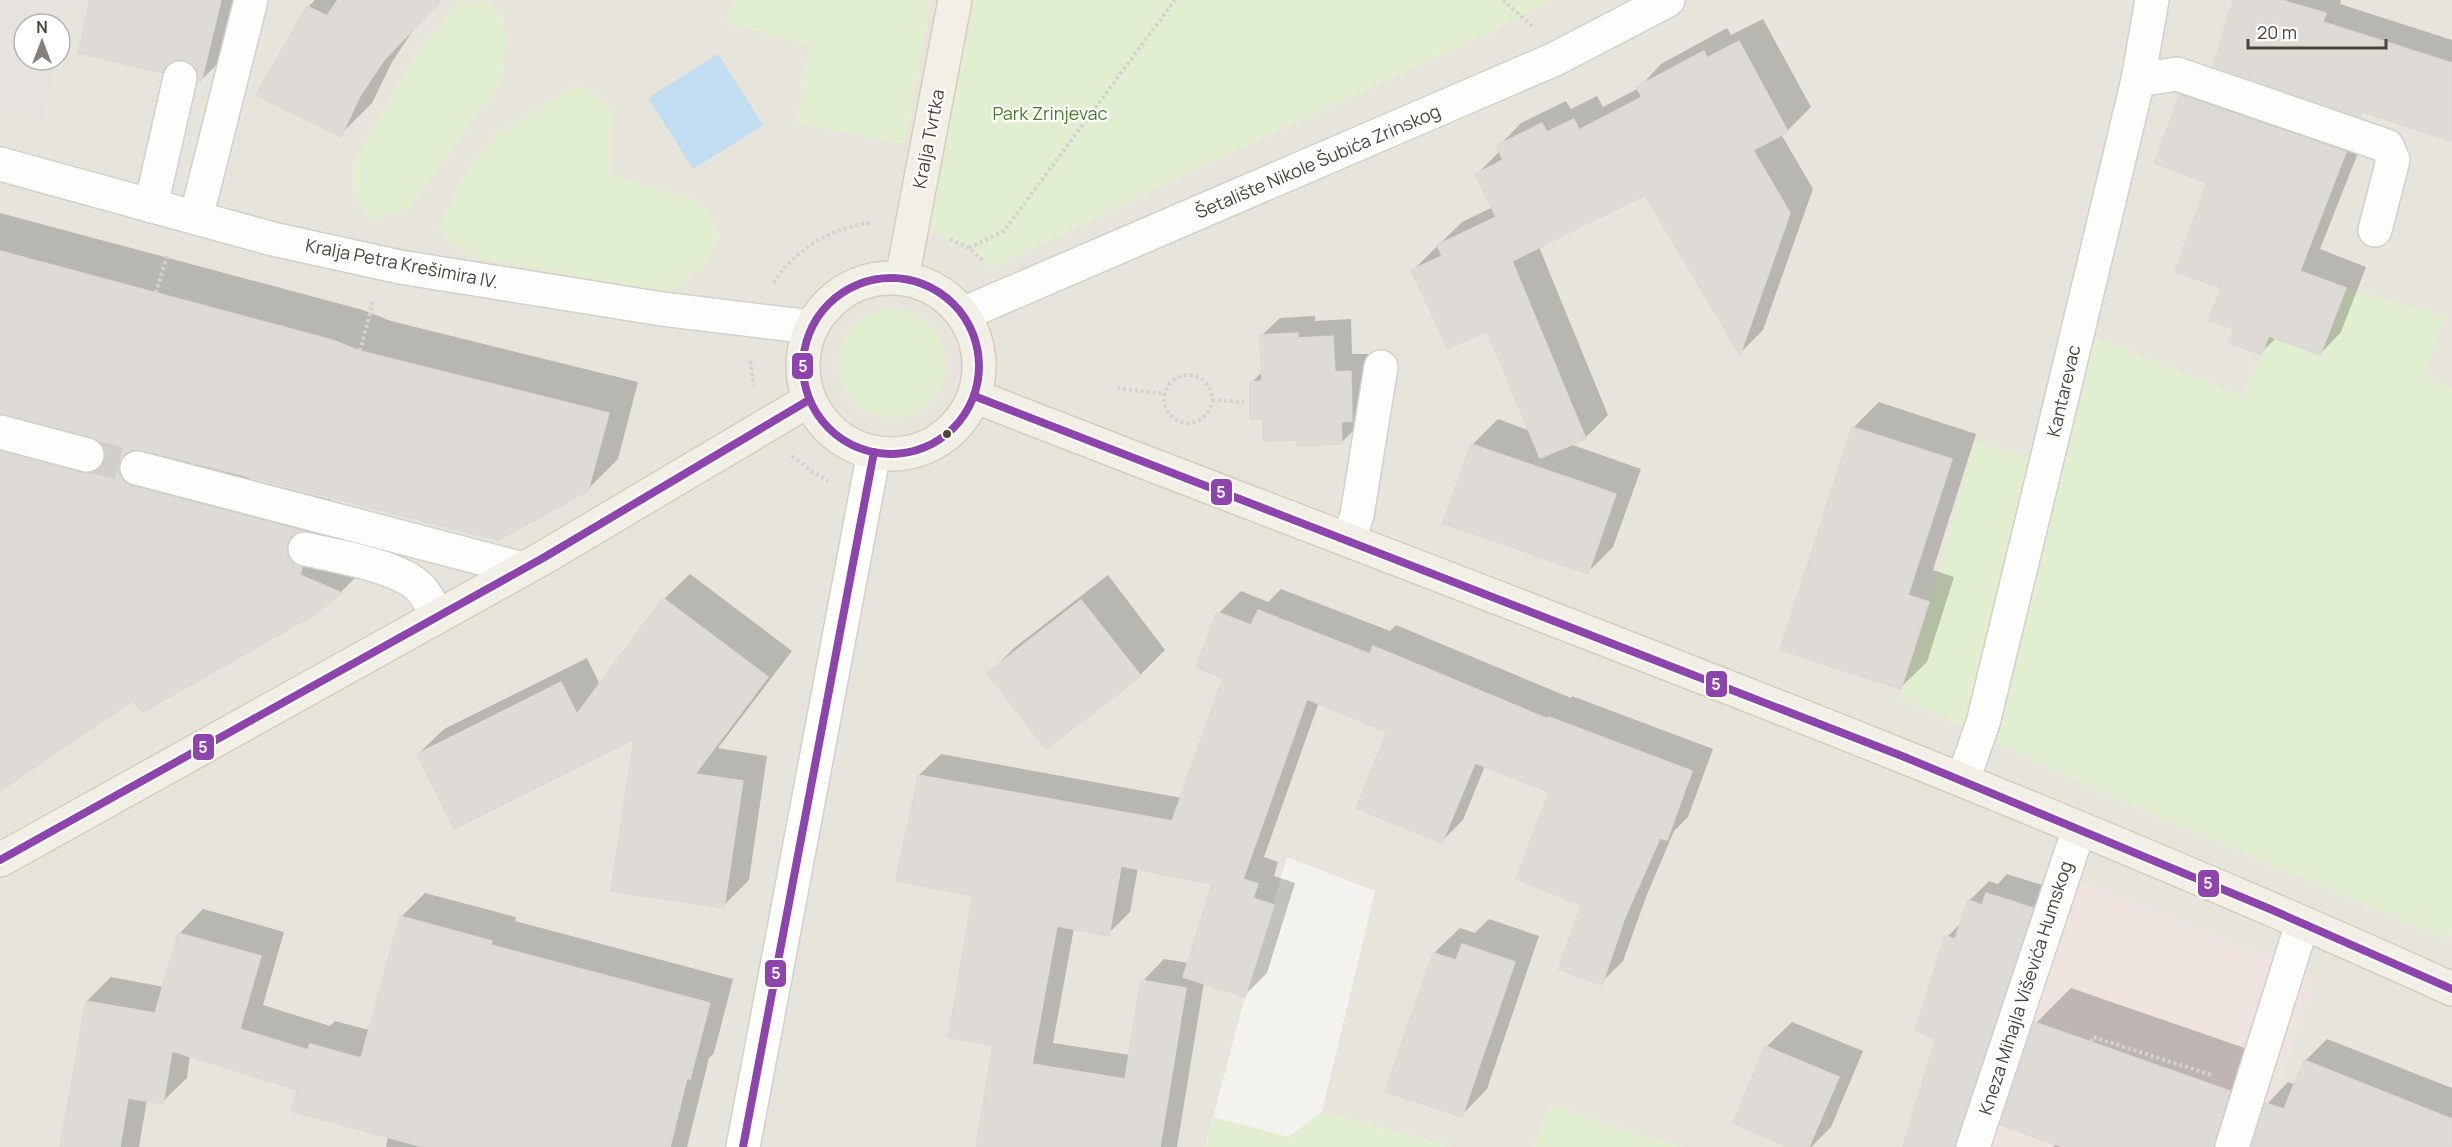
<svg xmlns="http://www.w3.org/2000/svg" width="2452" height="1147" viewBox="0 0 2452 1147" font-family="Manrope,sans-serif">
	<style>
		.residential { fill: #e7e4dc; fill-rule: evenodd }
		.medical { fill: #eee3df }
		.green { fill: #e1eecf }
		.parking { fill: #e6e3df }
		.water { fill: #c0ddf1 }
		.shadow { fill: #0003; fill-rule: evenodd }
		.building { fill: #dedbd6; stroke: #dcd9d4; stroke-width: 1.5 }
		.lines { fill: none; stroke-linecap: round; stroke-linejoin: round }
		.minor-tunnel { stroke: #d2cfca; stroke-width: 33; stroke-dasharray: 33 16; stroke-linecap: butt }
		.minor-casing { stroke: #d2d0cb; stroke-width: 36 }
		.major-casing { stroke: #d6cebb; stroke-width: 36 }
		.path { stroke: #d3d2cc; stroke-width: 4; stroke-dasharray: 3 3; stroke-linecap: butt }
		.minor { stroke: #fdfdfc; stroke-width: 33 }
		.major { stroke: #f2efe6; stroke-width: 33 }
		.bus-1-casing { stroke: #fff; stroke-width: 12 }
		.bus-1 { stroke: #8e44ad; stroke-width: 8 }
		.bus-dot { fill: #4b4439; stroke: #fff; stroke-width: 2 }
		.labels { text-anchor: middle; stroke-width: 4.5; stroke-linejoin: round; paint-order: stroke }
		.park-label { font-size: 18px; fill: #4a7f2a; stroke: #fff }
		.street-label { font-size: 18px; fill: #4b4439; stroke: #fff }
		.line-badge { stroke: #fff; stroke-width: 2 }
		.badge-label { font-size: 16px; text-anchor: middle; font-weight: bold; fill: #fff }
	</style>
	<rect width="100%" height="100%" fill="#f4f2ee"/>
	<path class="residential" d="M0,0h955l-27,229 41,19 22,20 200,-97 301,-140 58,-31h902v1147h-768l-40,-10 -94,-32 -17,42h-80l-131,-35 53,-221 -88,-34 -42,140 -40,150h-1205zM24,24h36v36h-36z"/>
	<polygon class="medical" points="2075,880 2313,977 2258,1147 1989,1147"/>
	<g class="green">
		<polygon points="734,0 931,0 905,144 796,123 809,45 727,23"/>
		<polygon points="955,0 1550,0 1492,31 1191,171 991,268 969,248 928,229"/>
		<polygon points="490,2 500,16 506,36 500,82 408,210 370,220 354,196 354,162 416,52 459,3"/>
		<polygon points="580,84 611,108 610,174 695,200 710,213 718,235 708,261 678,289 652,291 480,258 450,242 439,227 464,174 497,133"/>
		<polygon points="2346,288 2444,317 2424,377 2452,388 2452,931 2448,940 2104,793 1899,697 1929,602 1974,442 2046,463 2078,331 2242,396 2269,336 2320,355"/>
		<circle cx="892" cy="364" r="54"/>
		<polygon points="1550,1105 1644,1137 1684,1147 1533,1147"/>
		<polygon points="1322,1112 1453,1147 1205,1147 1214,1117 1288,1137"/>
	</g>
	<polygon class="parking" points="0,0 65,0 60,27 60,24 24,24 24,60 54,60 43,119 0,110"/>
	<polygon class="water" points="718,54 763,125 693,169 648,98"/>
	<g class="shadow">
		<polygon points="92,0 248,0 238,44 200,81 199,73 194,64 185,58 174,59 161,72"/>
		<polygon points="315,0 442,0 416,26 392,62 372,103 340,135 308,7"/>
		<polygon points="2235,0 2341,0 2340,4 2452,40 2452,138 2363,111 2359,115"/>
		<polygon points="1763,19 1811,107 1787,131 1781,134 1813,189 1763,330 1740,353 1646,193 1539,247 1608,415 1585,438 1570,444 1641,469 1613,547 1588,572 1472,445 1498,419 1530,431 1488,329 1413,270 1462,222 1493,207 1477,174 1500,151 1498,147 1521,123 1566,101 1571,109 1597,96 1603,107 1639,88 1661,64 1727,28 1731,35"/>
		<polygon points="2203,74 2367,130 2320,249 2366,267 2341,332 2320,354 2277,337 2260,354 2236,328 2223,287 2209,182 2181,96"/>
		<polygon points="0,213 363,310 391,321 638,382 618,459 587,490 250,476 249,479 332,500 317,515 323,533 332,537 330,545 371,562 341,592 314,613 132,699 0,789"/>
		<polygon points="1315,316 1315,321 1351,319 1352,354 1368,354 1370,402 1359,425 1341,443 1299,439 1264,417 1251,383 1263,371 1262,335 1280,318"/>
		<polygon points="1879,402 1976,434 1933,570 1954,577 1927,662 1901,687 1853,428"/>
		<polygon points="690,574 792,651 718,748 767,756 749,880 723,906 636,736 418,754 444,729 587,658 600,685 664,599"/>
		<polygon points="1108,575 1165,650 1140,675 989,673 1014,648"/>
		<path d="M1281,589l109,42 6,-6 175,73 1,-2 141,53 -25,68 -14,14 -28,66 -23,64 -22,22 -18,-79 -32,-113 -66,-25 -22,54 -22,22 -52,-111 -70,-29 -55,155 14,5 -4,14 21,7 -28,90 -22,22 -41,-13 -27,165h-200l17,-102 -20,-150 -55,-120 22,-21 241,44 43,-121 -6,-64 22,-22 27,11zM1138,868l76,15 -25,80 -25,-4 -21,22 -13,74 -77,-12 21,-115 34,6 22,-22z"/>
		<polygon points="2007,874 2052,888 1969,1147 1905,1147 1938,1037 1947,937 1963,921 1969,901 1989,881 1998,884"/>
		<polygon points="425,893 516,917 515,921 733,979 714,1053 709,1058 687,1147 386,1147 388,1136 299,1089 190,1055 187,1078 162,1102 147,1100 139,1147 61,1147 87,1001 111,977 164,987 179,934 203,909 284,932 263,1005 330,1026 335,1021 369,1030 401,917"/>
		<polygon points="1489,919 1539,936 1487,1089 1462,1115 1434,953 1460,928 1475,933"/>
		<polygon points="2071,988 2265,1055 2235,1147 2054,1147 2055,1143 2036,1023"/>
		<polygon points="1792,1022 1863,1051 1831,1127 1811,1147 1793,1147 1766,1047"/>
		<polygon points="2327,1039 2452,1088 2452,1147 2262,1147 2267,1104 2288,1082 2296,1085 2306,1060"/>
	</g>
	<g class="building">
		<polygon points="90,0 221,0 201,83 198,82 198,73 193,65 185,60 174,60 167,65 162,73 78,53"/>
		<polygon points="338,0 442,0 384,60 360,96 341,137 256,95 307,6 327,16"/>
		<polygon points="2233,0 2281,0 2326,13 2323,22 2452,63 2452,141 2362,112 2360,117 2213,67"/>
		<polygon points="1739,41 1788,132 1753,150 1790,213 1740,355 1645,195 1512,261 1586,439 1540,458 1487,331 1448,349 1411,270 1442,256 1437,245 1496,217 1475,174 1503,160 1496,146 1542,123 1547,132 1574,119 1579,130 1642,97 1636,87 1704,51 1707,58"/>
		<polygon points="2180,95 2346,152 2300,271 2346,288 2320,355 2269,336 2261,355 2228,342 2234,329 2209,320 2221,288 2175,272 2207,183 2154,163"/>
		<polygon points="0,251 332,340 360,351 609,413 588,491 498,540 142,450 132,450 123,455 119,464 119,474 124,482 132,486 303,531 291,537 287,546 287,555 293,563 302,567 300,575 342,593 315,614 143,712 132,701 0,791 0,451 83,473 92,473 100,469 105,459 105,451 101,442 92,437 0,414"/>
		<polygon points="1298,333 1298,338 1333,336 1335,372 1351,371 1352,421 1341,422 1342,444 1297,446 1297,440 1263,441 1263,419 1250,419 1250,382 1262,381 1260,335"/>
		<polygon points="1852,427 1952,459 1908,595 1929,602 1901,689 1780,650"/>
		<polygon points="1471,444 1616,494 1588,574 1443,523"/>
		<polygon points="663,598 768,677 695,774 743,781 724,908 611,891 634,739 454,829 417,754 561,682 577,714"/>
		<polygon points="1081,600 1141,676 1046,749 987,673"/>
		<polygon points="1258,610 1370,654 1373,646 1548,719 1549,717 1692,771 1667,840 1660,838 1624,920 1602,985 1558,969 1581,905 1516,879 1549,792 1475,763 1442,843 1356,808 1387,732 1307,699 1243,879 1258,884 1253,898 1274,905 1245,997 1183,977 1212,884 1121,866 1109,936 1057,926 1032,1064 1125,1079 1141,980 1186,988 1160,1147 976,1147 993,1046 948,1037 973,896 896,881 918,775 1172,821 1223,678 1196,667 1217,612 1251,625"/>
		<polygon points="1986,893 2033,908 1955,1147 1903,1147 1936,1038 1915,1031 1945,936 1955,939 1968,900 1982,905"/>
		<polygon points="400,916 492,941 491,945 710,1003 690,1079 687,1078 670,1147 423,1147 291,1111 297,1090 172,1051 163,1104 128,1098 120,1147 60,1147 86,1001 155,1013 178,933 261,956 240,1029 308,1050 310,1044 361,1058"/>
		<polygon points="1462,944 1515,962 1462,1117 1385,1092 1433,953 1456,960"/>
		<polygon points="2034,1022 2230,1091 2214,1147 2063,1147 2000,1125"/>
		<polygon points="1765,1046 1839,1077 1809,1147 1789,1147 1733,1123"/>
		<polygon points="2304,1060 2452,1119 2452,1147 2252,1147 2265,1103 2284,1109"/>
	</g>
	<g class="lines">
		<polyline class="minor-tunnel" points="87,455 137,468"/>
		<g class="minor-casing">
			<g id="minor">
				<polyline points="2138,80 2177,74 2387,146 2393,160 2375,230"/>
				<polyline points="0,164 273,239 400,267 662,309 811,327"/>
				<polyline points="151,206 180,78"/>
				<polyline points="196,218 251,0"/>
				<polyline points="963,314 1555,59 1668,0"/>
				<polyline points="0,432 87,455"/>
				<polyline points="137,468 523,569"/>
				<polyline points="1349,540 1357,515 1381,367"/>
				<path d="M305,549c31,7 94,17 115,39 7,7 12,19 18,28"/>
				<polyline points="1963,779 1983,723 2056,422 2138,80 2152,0"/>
				<polyline points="743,1147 874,452"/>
				<polyline points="1973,1147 2079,829"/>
				<polyline points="2232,1147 2302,924"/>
			</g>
		</g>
		<g class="major-casing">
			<g id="major">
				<circle cx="891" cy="366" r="88"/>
				<polyline points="902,278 955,0"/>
				<path d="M974,396c495,193 994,374 1478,593"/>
				<polyline points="0,860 543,558 809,400"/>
			</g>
		</g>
		<g class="path">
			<polyline points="1503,0 1532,26"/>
			<polyline points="950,239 969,248 983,261"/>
			<polyline points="969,248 1004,231 1175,0"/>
			<path d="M774,283c19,-33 60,-57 97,-60"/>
			<polyline points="156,293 168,252"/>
			<polyline points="360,351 373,302"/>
			<polyline points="750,361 754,386"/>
			<circle cx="1188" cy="399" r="24"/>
			<polyline points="1117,388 1165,394"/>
			<polyline points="1212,400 1244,402"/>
			<polyline points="792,456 810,470 828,481"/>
			<polyline points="2091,1042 2093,1037 2212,1075"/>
		</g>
		<use href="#minor" class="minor"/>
		<use href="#major" class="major"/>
		<g class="bus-1-casing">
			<g id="bus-1">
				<circle cx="891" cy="366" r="88"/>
				<polyline points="974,396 1902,756 2270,909 2452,989"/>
				<polyline points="0,860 543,558 809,400"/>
				<polyline points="743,1147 874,452"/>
			</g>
		</g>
		<use href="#bus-1" class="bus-1"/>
	</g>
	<circle class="bus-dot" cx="947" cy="434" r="5"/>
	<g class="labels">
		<g class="park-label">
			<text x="1050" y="120">Park Zrinjevac</text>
		</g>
		<g class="street-label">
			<text transform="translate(929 139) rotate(-79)" y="6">Kralja Tvrtka</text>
			<text transform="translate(1318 162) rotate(-23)" y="6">Šetalište Nikole Šubića Zrinskog</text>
			<text transform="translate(402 264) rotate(11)" y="6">Kralja Petra Krešimira IV.</text>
			<text transform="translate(2064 391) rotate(-77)" y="6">Kantarevac</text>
			<text transform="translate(2026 988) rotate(-72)" y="6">Kneza Mihajla Viševića Humskog</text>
		</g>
	</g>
	<g class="line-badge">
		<rect x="791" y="352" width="23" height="28" rx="6" fill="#8e44ad"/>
		<rect x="1210" y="478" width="23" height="28" rx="6" fill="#8e44ad"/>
		<rect x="1705" y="670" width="23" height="28" rx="6" fill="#8e44ad"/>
		<rect x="192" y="733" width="23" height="28" rx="6" fill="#8e44ad"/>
		<rect x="2197" y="869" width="23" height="29" rx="6" fill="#8e44ad"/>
		<rect x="764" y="959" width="23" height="29" rx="6" fill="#8e44ad"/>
	</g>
	<g class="badge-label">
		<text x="803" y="372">5</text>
		<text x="1221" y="498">5</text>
		<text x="1716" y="690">5</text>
		<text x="203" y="753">5</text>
		<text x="2208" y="889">5</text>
		<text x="776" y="979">5</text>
	</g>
	<g transform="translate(42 42)"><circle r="28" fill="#ffffff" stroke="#b7b4b0" stroke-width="1.5"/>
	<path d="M0-4.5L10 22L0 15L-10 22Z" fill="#868178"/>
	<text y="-9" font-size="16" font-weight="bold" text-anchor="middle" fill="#4b4439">N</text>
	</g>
	<path d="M2248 39v9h138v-9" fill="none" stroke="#4b4439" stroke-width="3"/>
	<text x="2257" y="39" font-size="18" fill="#4b4439" stroke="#ffffff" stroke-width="4.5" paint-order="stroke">20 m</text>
</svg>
